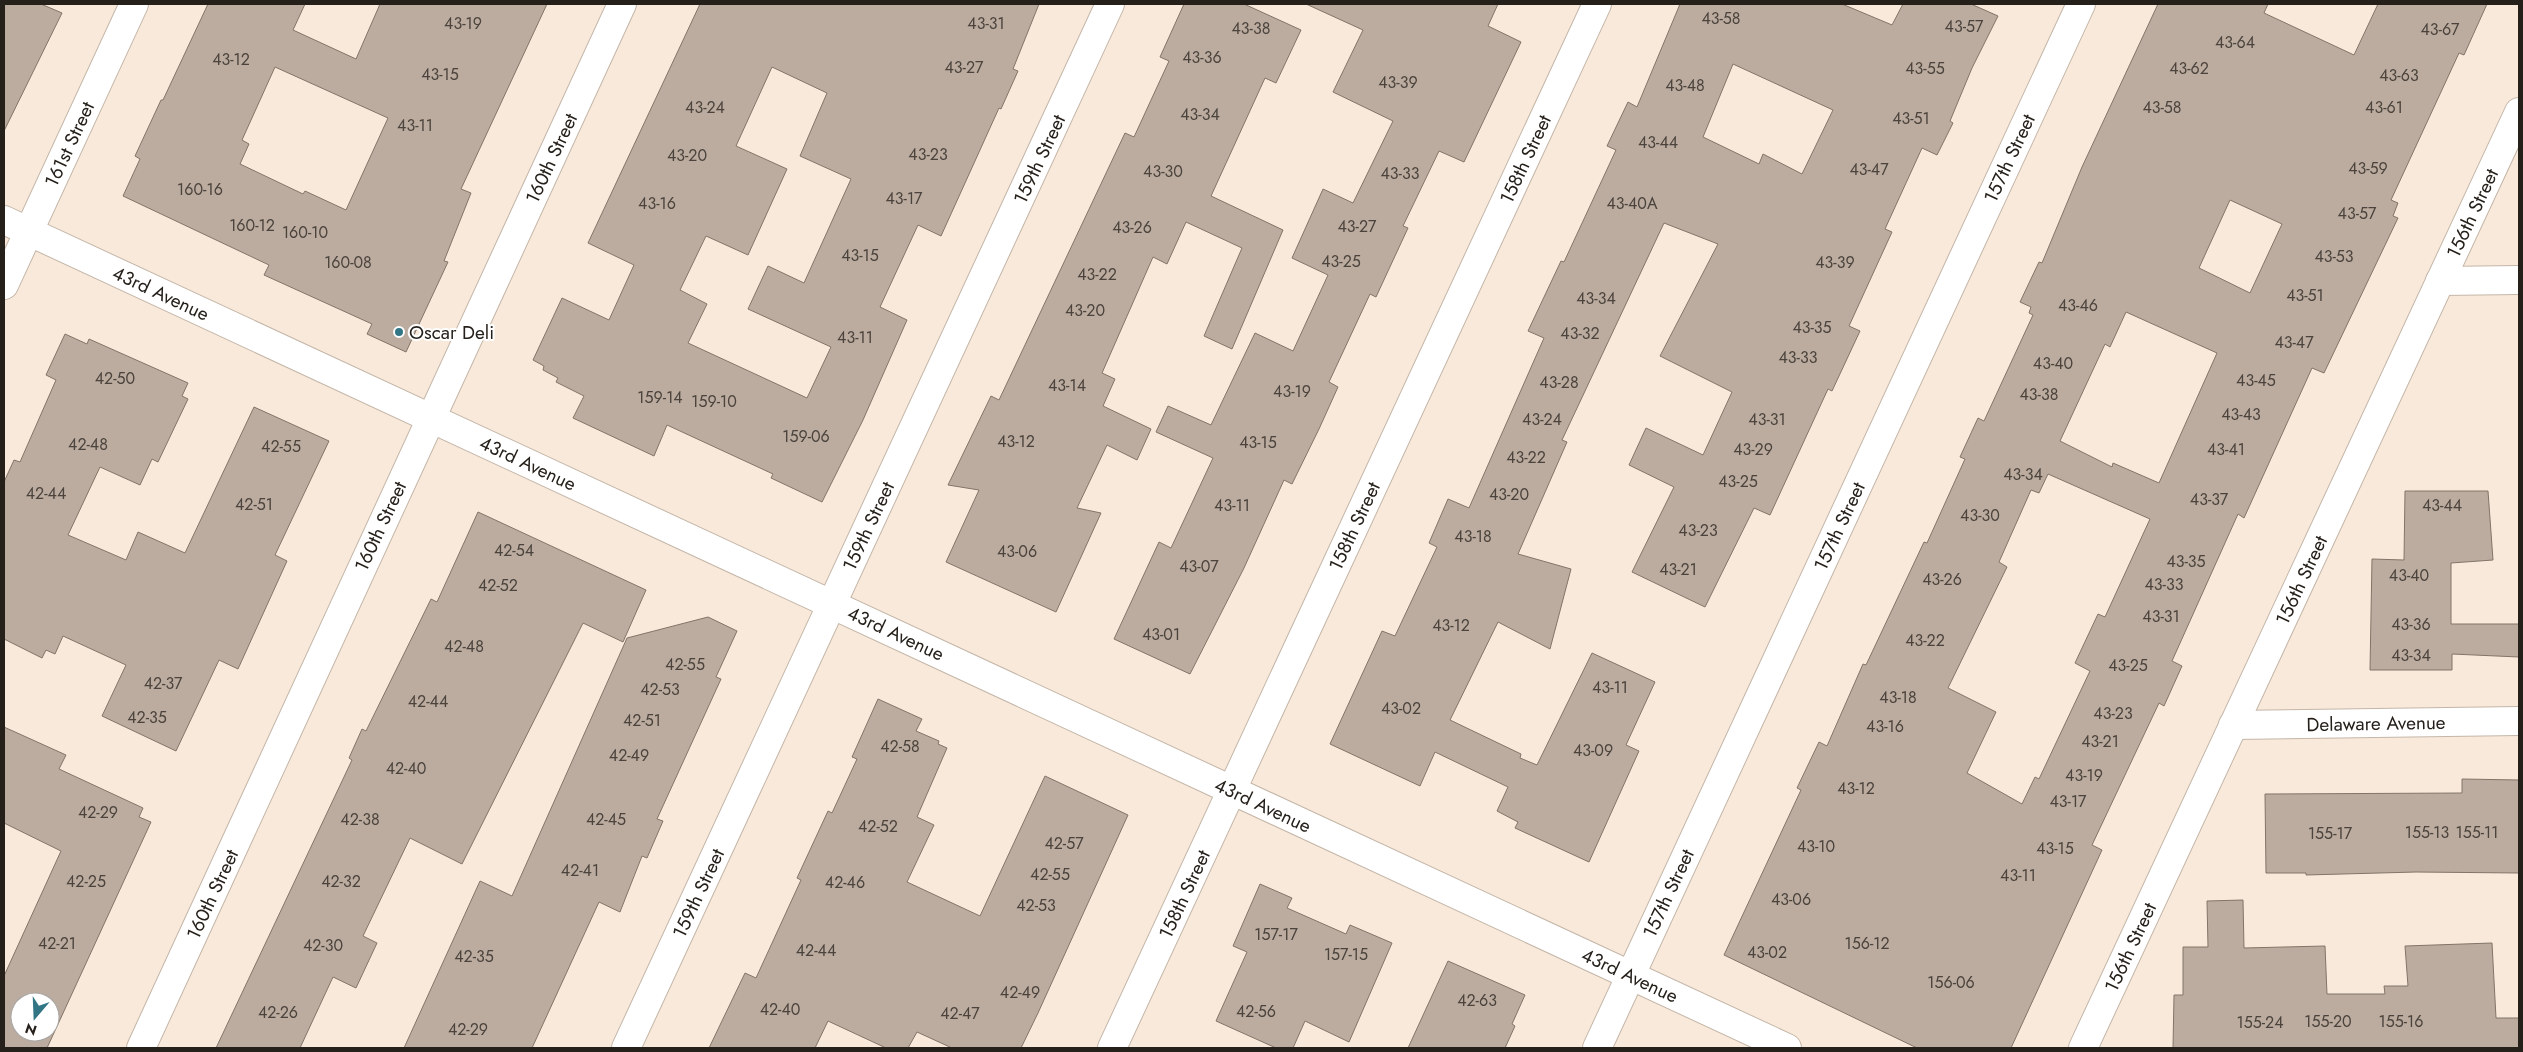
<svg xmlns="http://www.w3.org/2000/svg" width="2523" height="1052" viewBox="0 0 2523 1052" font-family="Jost,sans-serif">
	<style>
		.building { fill: #bbac9f; stroke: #827468; fill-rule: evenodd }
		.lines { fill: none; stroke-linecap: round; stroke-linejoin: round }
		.minor-casing { stroke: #c4b6a8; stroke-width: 30 }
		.minor { stroke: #fff; stroke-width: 28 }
		.poi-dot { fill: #327685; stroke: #fff; stroke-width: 2 }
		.labels { text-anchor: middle; stroke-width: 4; stroke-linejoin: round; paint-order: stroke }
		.number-label { font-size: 16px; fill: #4b433c }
		.street-label { font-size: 19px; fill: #26201b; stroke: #fff }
		.poi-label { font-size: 19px; fill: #26201b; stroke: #fff; text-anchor: start }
	</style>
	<rect width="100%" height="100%" fill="#f8e9db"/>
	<g class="building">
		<polygon points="4,4 41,4 62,13 4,131"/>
		<path d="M208,4h97l-12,26 63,29 24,-55h167l-86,185 10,4 -27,68 4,1 -42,90 -39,-18 5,-10 -108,-49 5,-10 -146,-69 17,-37 -5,-3 26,-56h2zM275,67l113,51 -42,92 -41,-19 -2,3 -63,-30 9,-20 -7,-4z"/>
		<path d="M700,4h339l-26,65 5,2 -17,38 -2,-1 -58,128 -23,-11 -38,82 27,13 -44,100 -41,82 -51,-24 2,-4 -106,-49 -13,31 -81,-38 11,-22 -28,-14 2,-4 -15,-8 1,-4 -11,-6 29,-62 47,22 25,-55 -46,-22zM772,67l55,26 -27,63 51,23 -47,104 -36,-17 -20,43 83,38 -24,51 -119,-55 19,-39 -27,-14 26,-54 42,19 39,-86 -51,-23z"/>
		<polygon points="1184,4 1244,4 1301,30 1276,83 1265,78 1211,196 1283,230 1232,349 1204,336 1242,248 1186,222 1167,264 1153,257 1102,373 1115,379 1103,406 1151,429 1137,460 1107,445 1077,508 1101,513 1056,612 946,562 979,490 948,485 991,396 999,400 1125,133 1134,137 1169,61 1160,57"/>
		<polygon points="1306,4 1498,4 1488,26 1521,42 1464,162 1439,151 1403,226 1408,228 1376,297 1370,294 1329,382 1338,387 1319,429 1292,484 1284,480 1244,568 1190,674 1114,639 1159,542 1171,548 1213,458 1156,432 1168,406 1211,425 1255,333 1293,351 1328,275 1292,258 1323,189 1353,203 1393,121 1333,92 1363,30"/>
		<path d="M1680,4h162l50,21 11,-21h68l27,12 -26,52 -22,53 3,2 -16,32 -15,-7 -37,81 7,3 -43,94 11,5 -28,60 -4,-2 -58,126 -16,-7 -49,99 -73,-35 42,-85 -45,-22 17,-37 57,27 29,-63 -72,-36 58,-112 -54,-21 -102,217 5,2 -49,112 53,15 -21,80 -52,-27 -48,98 71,34 -1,4 17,7 55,-112 63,29 -29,63 13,6 -50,111 -74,-34 3,-6 -21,-11 11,-24 -73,-35 -15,34 -90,-42 52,-113 13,5 42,-89 -8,-4 19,-44 21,9 75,-170 -16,-7 33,-70 3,1 52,-112 -9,-4 21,-44 9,5zM1733,64l100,46 -31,64 -39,-20 -4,10 -56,-27z"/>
		<path d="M2158,4h110l-4,9 90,42 24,-51h109l-23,51 -5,-2 -68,147 7,3 -5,13 5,2 -74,155 -12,-5 -68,150 -6,-4 -66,147 10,5 -18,40 -5,-3 -67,142 10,5 -91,198h-94l-193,-93 77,-165 -4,-2 22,-46 8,4 36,-82 3,1 58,-123 3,1 38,-84 -5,-2 18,-39 6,3 49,-106 -4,-2 2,-6 -11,-5 19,-40 3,1 40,-96zM2230,200l52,24 -32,69 -51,-25zM2126,312l91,41 -58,130 -46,-20 -1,4 -52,-26 45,-97 5,3zM2048,474l102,45 -45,98 -7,-3 -23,49 15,8 -51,108 -4,-2 -13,27 -55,-31 29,-61 -48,-24 59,-121 -8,-5 32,-72 8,3z"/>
		<polygon points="65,334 87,344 89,339 188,383 182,396 188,399 158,462 152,459 140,485 100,467 68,535 126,560 138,532 185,553 254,407 329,441 275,555 287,561 238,669 219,660 176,751 102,716 126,665 63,636 55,654 46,650 42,658 4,639 4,482 14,460 20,462 56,380 46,375"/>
		<polygon points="2405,491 2488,491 2493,560 2451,563 2451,624 2519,624 2519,657 2452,654 2452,670 2370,670 2372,559 2404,560"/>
		<polygon points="478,512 646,590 623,642 583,623 462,864 410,838 363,936 377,943 356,988 333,977 300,1048 216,1048 352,760 349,758 362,729 366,731 431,599 437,602"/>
		<polygon points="708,617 737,631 716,677 721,679 657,819 663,821 647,858 642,856 620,912 599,902 532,1048 404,1048 480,881 512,896 627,638"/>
		<polygon points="878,699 922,719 916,731 939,741 938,744 947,748 917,817 934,825 907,882 980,916 1045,776 1128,815 1038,1013 1021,1048 952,1048 917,1032 908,1048 886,1048 828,1021 815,1048 709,1048 745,973 756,978 801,880 797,878 828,811 832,813 857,759 852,757"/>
		<path d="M4,727l62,28 -7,14 84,39 -4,9 12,5 -104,226h-43v-72l57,-125 -57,-28zM20,1002h30v30h-30z"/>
		<polygon points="2462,779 2519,780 2519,873 2416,872 2306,875 2306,873 2266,873 2265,794 2462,793"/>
		<polygon points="1260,884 1292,898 1287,908 1346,934 1350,925 1392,943 1349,1042 1305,1021 1293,1048 1276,1048 1216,1021 1247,952 1233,946"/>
		<polygon points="2243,900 2244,948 2325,946 2327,994 2385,994 2384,986 2408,986 2405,946 2492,943 2496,1018 2519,1018 2519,1048 2173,1048 2174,995 2183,995 2183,947 2208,947 2207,901"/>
		<polygon points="1448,961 1525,995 1512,1024 1515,1026 1505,1048 1408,1048"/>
	</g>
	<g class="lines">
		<g class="minor-casing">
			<g id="minor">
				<polyline points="4,220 1787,1048"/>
				<polyline points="2440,281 2519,280"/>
				<polyline points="4,285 134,4"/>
				<polyline points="2233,725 2519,721"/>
				<polyline points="141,1048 622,4"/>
				<polyline points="626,1048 1110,4"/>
				<polyline points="1112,1048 1597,4"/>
				<polyline points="1597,1048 2081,4"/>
				<polyline points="2083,1048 2519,112"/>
			</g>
		</g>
		<use href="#minor" class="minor"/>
	</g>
	<circle class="poi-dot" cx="399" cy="332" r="5"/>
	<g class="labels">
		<g class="number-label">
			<text x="1721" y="24">43-58</text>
			<text x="463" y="29">43-19</text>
			<text x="986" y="29">43-31</text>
			<text x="1964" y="32">43-57</text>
			<text x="1251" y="34">43-38</text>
			<text x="2440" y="35">43-67</text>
			<text x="2235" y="48">43-64</text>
			<text x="1202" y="63">43-36</text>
			<text x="231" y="65">43-12</text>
			<text x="964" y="73">43-27</text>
			<text x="1925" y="74">43-55</text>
			<text x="2189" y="74">43-62</text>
			<text x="440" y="80">43-15</text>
			<text x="2399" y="81">43-63</text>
			<text x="1398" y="88">43-39</text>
			<text x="1685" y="91">43-48</text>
			<text x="705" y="113">43-24</text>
			<text x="2162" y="113">43-58</text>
			<text x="2384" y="113">43-61</text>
			<text x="1200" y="120">43-34</text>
			<text x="1911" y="124">43-51</text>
			<text x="415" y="131">43-11</text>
			<text x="1658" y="148">43-44</text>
			<text x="928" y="160">43-23</text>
			<text x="687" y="161">43-20</text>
			<text x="2368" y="174">43-59</text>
			<text x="1869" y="175">43-47</text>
			<text x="1163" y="177">43-30</text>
			<text x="1400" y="179">43-33</text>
			<text x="200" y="195">160-16</text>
			<text x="904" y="204">43-17</text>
			<text x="657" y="209">43-16</text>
			<text x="1632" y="209">43-40A</text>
			<text x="2357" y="219">43-57</text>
			<text x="252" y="231">160-12</text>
			<text x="1357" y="232">43-27</text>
			<text x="1132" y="233">43-26</text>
			<text x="305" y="238">160-10</text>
			<text x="860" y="261">43-15</text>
			<text x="2334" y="262">43-53</text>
			<text x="1341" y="267">43-25</text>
			<text x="348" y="268">160-08</text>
			<text x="1835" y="268">43-39</text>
			<text x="1097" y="280">43-22</text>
			<text x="2305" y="301">43-51</text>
			<text x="1596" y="304">43-34</text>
			<text x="2078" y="311">43-46</text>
			<text x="1085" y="316">43-20</text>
			<text x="1812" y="333">43-35</text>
			<text x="1580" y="339">43-32</text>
			<text x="855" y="343">43-11</text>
			<text x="2294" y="348">43-47</text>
			<text x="1798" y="363">43-33</text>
			<text x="2053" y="369">43-40</text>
			<text x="115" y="384">42-50</text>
			<text x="2256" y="386">43-45</text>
			<text x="1559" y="388">43-28</text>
			<text x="1067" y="391">43-14</text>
			<text x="1292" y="397">43-19</text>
			<text x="2039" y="400">43-38</text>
			<text x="660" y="403">159-14</text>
			<text x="714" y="407">159-10</text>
			<text x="2241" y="420">43-43</text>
			<text x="1542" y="425">43-24</text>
			<text x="1767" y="425">43-31</text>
			<text x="806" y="442">159-06</text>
			<text x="1016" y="447">43-12</text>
			<text x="1258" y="448">43-15</text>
			<text x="88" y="450">42-48</text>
			<text x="281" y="452">42-55</text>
			<text x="1753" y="455">43-29</text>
			<text x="2226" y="455">43-41</text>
			<text x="1526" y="463">43-22</text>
			<text x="2023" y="480">43-34</text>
			<text x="1738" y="487">43-25</text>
			<text x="46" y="499">42-44</text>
			<text x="1509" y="500">43-20</text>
			<text x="2209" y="505">43-37</text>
			<text x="254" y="510">42-51</text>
			<text x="1232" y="511">43-11</text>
			<text x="2442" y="511">43-44</text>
			<text x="1980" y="521">43-30</text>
			<text x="1698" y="536">43-23</text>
			<text x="1473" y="542">43-18</text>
			<text x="514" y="556">42-54</text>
			<text x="1017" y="557">43-06</text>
			<text x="2186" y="567">43-35</text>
			<text x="1199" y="572">43-07</text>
			<text x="1678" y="575">43-21</text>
			<text x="2409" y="581">43-40</text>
			<text x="1942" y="585">43-26</text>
			<text x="2164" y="590">43-33</text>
			<text x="498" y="591">42-52</text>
			<text x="2161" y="622">43-31</text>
			<text x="2411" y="630">43-36</text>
			<text x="1451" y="631">43-12</text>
			<text x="1161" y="640">43-01</text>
			<text x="1925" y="646">43-22</text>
			<text x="464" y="652">42-48</text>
			<text x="2411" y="661">43-34</text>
			<text x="685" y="670">42-55</text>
			<text x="2128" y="671">43-25</text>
			<text x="163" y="689">42-37</text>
			<text x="1610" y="693">43-11</text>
			<text x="660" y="695">42-53</text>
			<text x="1898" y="703">43-18</text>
			<text x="428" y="707">42-44</text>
			<text x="1401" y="714">43-02</text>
			<text x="2113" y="719">43-23</text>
			<text x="147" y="723">42-35</text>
			<text x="642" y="726">42-51</text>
			<text x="1885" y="732">43-16</text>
			<text x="2100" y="747">43-21</text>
			<text x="900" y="752">42-58</text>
			<text x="1593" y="756">43-09</text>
			<text x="629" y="761">42-49</text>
			<text x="406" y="774">42-40</text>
			<text x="2084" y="781">43-19</text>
			<text x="1856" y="794">43-12</text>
			<text x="2068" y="807">43-17</text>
			<text x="98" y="818">42-29</text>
			<text x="360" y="825">42-38</text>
			<text x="606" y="825">42-45</text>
			<text x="878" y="832">42-52</text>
			<text x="2427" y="838">155-13</text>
			<text x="2477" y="838">155-11</text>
			<text x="2330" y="839">155-17</text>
			<text x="1064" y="849">42-57</text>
			<text x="1816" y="852">43-10</text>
			<text x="2055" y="854">43-15</text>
			<text x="580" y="876">42-41</text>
			<text x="1050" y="880">42-55</text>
			<text x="2018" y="881">43-11</text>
			<text x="86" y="887">42-25</text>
			<text x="341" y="887">42-32</text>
			<text x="845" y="888">42-46</text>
			<text x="1791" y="905">43-06</text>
			<text x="1036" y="911">42-53</text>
			<text x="1276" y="940">157-17</text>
			<text x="57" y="949">42-21</text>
			<text x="1867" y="949">156-12</text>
			<text x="323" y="951">42-30</text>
			<text x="816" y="956">42-44</text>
			<text x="1767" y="958">43-02</text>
			<text x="1346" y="960">157-15</text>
			<text x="474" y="962">42-35</text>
			<text x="1951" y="988">156-06</text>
			<text x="1020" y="998">42-49</text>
			<text x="1477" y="1006">42-63</text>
			<text x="780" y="1015">42-40</text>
			<text x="1256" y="1017">42-56</text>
			<text x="278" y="1018">42-26</text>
			<text x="960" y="1019">42-47</text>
			<text x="2328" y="1027">155-20</text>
			<text x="2401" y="1027">155-16</text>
			<text x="2260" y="1028">155-24</text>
			<text x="468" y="1035">42-29</text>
		</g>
		<g class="street-label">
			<text transform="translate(69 144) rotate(-65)" y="7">161st Street</text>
			<text transform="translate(551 158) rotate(-65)" y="7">160th Street</text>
			<text transform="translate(2009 158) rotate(-65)" y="7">157th Street</text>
			<text transform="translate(1039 159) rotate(-65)" y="7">159th Street</text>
			<text transform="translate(1525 159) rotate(-65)" y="7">158th Street</text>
			<text transform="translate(2472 213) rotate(-65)" y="7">156th Street</text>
			<text transform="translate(161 293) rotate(25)" y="7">43rd Avenue</text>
			<text transform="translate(528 463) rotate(25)" y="7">43rd Avenue</text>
			<text transform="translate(380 526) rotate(-65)" y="7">160th Street</text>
			<text transform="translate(868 526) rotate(-65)" y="7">159th Street</text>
			<text transform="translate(1354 526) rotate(-65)" y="7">158th Street</text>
			<text transform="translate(1839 526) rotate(-65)" y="7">157th Street</text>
			<text transform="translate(2301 580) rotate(-65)" y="7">156th Street</text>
			<text transform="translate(896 633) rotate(25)" y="7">43rd Avenue</text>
			<text transform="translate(2376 723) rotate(-1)" y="7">Delaware Avenue</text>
			<text transform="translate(1263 805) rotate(25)" y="7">43rd Avenue</text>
			<text transform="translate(698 893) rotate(-65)" y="7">159th Street</text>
			<text transform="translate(1668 893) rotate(-65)" y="7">157th Street</text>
			<text transform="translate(212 894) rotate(-65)" y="7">160th Street</text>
			<text transform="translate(1184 894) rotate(-65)" y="7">158th Street</text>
			<text transform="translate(2130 947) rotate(-65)" y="7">156th Street</text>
			<text transform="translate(1630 975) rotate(25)" y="7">43rd Avenue</text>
		</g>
		<g class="poi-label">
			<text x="409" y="339">Oscar Deli</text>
		</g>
	</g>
	<rect width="2523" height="1052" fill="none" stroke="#26201b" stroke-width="10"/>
	<g transform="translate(35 1017) rotate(199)"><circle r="24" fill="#ffffff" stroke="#a8a6a4"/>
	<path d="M0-4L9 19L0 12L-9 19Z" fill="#327685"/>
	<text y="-8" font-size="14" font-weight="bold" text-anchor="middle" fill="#26201b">N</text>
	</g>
</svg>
